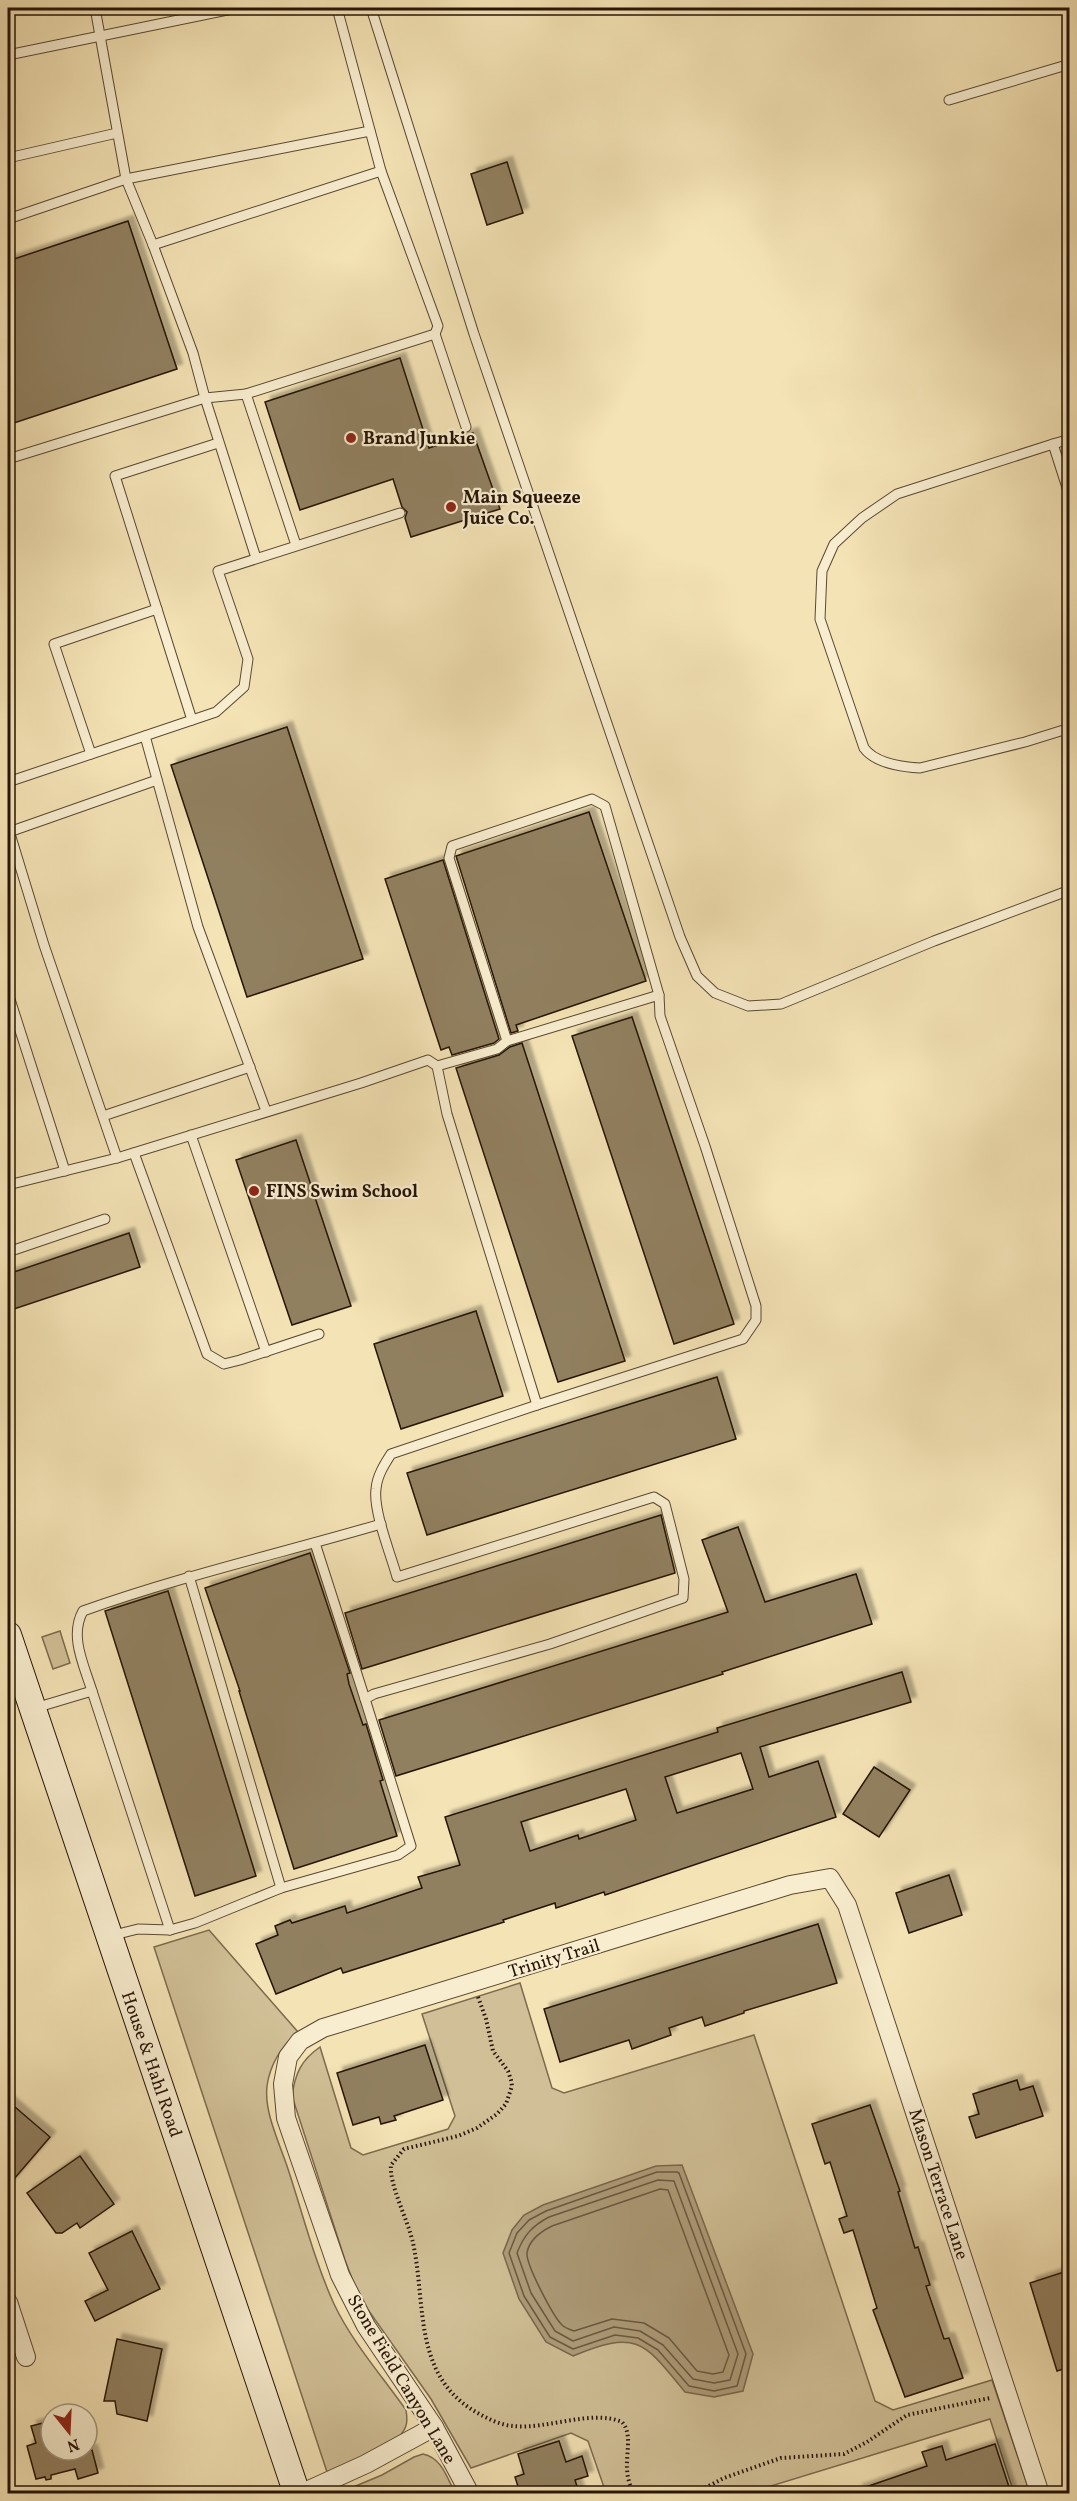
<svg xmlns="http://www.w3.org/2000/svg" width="1077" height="2501" viewBox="0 0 1077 2501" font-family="Vollkorn,serif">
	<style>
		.green { fill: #d1c097; stroke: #7c6a4e; stroke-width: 1.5 }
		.water { fill: #ae9d7a; stroke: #78664c; stroke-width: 1.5 }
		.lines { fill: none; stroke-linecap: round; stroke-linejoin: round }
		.shore { stroke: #6a5840; stroke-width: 1.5 }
		.building { fill: #918061; stroke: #261406; stroke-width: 1.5; fill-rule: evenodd; filter: url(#shadow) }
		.lane-casing { stroke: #5a4832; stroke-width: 11 }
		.street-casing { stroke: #5a4832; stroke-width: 20 }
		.secondary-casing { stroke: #261406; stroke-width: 28 }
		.path { stroke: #261406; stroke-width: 4; stroke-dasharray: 1.5 3; stroke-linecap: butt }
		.lane { stroke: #f8edcf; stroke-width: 9 }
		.street { stroke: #f8edcf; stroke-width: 18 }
		.secondary { stroke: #f8edcf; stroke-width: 26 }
		.poi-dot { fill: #8f2418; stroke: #f8edcf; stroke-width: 2 }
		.labels { text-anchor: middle; stroke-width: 4.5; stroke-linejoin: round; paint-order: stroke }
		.poi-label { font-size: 18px; font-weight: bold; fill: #261406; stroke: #f8edcf; text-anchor: start }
		.street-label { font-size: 18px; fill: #261406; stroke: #f8edcf }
	</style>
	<defs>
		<filter id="shadow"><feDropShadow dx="5.5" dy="-5.5" stdDeviation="1.5" flood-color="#0004"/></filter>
	</defs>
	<rect width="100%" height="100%" fill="#f4e3b5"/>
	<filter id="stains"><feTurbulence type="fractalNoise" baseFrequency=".00333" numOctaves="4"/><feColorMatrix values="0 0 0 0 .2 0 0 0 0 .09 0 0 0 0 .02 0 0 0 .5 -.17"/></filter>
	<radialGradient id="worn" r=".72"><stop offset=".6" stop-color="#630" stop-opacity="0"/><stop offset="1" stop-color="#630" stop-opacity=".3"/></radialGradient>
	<g class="green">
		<polygon points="60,1631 70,1663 53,1669 42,1637"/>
		<path d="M209,1930l89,102c-16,14 -28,32 -31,54 -3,26 12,56 20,80 15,45 27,94 47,138 18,38 48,72 72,106 2,12 1,18 -7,27l-46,25 -26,10 -173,-525z"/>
		<path d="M520,1983l32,105 12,5 190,-58 121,366 18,9 99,-30 38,113h-16l-24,-74 -242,74h-142l-18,-52 -17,-8 -100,35 -40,-69 -72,-102 -14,-37 -53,-164c3,-22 9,-36 28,-49l31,101 12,7 85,-26 7,-13 -33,-102z"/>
		<path d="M423,2454c19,4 24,24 32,39h-116l43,-18 32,-18z"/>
	</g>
	<path class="water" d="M682,2165l71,189 -10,37 -29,6 -29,-5c-41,-50 -47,-63 -112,-36l-27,-14 -27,-43 -16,-46 9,-23 12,-15 19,-10 113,-39z"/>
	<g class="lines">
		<g class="shore">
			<polygon points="657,2172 677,2172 679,2173 746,2354 737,2386 714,2391 689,2386 658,2350 638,2338 615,2335 573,2349 550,2337 524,2296 509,2253 517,2233 529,2220 546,2211"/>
			<path d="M658,2180l16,1 64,173 -8,26 -16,3 -21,-4 -30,-34 -23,-14 -26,-4 -41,14 -18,-10 -24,-38 -14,-40c7,-18 15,-27 32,-36z"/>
			<path d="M660,2189l8,1 61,165 -6,17 -10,2 -16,-3 -28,-33 -25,-15 -32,-4 -38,12c-3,-1 -9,-3 -12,-6 -9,-9 -36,-60 -35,-72 2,-14 15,-22 25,-27z"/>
		</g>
	</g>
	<g class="building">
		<polygon points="507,162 523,213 487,225 471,174"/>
		<polygon points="128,221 177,369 8,425 8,261"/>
		<polygon points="400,358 429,448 473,433 500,509 411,537 405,518 407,512 402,507 393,479 300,510 265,402"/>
		<polygon points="287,727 363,959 247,997 171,765"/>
		<polygon points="589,812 646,981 516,1025 518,1031 511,1033 456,856"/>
		<polygon points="443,860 499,1039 494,1043 452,1055 449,1047 441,1050 385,879"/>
		<polygon points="632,1017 734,1324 674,1344 572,1036"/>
		<polygon points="522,1043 625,1361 558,1382 456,1068 499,1055 510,1047"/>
		<polygon points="296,1140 351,1306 292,1325 236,1160"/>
		<polygon points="129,1233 140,1267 8,1311 8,1274"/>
		<polygon points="476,1311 503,1396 401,1429 374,1344"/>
		<polygon points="717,1377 736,1439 427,1535 407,1473"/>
		<polygon points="661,1515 675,1573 362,1669 345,1613"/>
		<polygon points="738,1527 765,1602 856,1574 872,1624 722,1672 723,1674 396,1776 379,1720 728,1612 702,1540"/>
		<polygon points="310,1553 350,1673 347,1674 349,1684 363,1725 366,1724 383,1780 380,1781 397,1836 294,1869 239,1691 240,1691 205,1588"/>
		<polygon points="168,1591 256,1876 195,1896 105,1611"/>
		<path d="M902,1672l9,30 -151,45 9,30 49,-16 18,56 -231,78 -1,-3 -48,16 -1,-5 -52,17 1,2 -161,51 -2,-5 -65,26 -20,-50 22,-9 -3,-9 15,-6 2,3 53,-17 2,7 75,-25 -4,-11 42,-12 -15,-48 273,-85 -1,-4zM741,1753l12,36 -76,24 -12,-36zM626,1789l10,31 -57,19 -1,-4 -48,16 -9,-29z"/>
		<polygon points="874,1767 910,1790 879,1837 843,1814"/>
		<polygon points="949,1875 962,1915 909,1933 896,1893"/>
		<polygon points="818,1924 837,1983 744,2011 744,2013 705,2026 702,2017 669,2028 671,2035 632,2049 629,2040 560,2062 544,2009"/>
		<polygon points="425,2045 443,2100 394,2116 396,2120 381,2124 379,2117 353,2125 337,2073"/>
		<polygon points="1017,2080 1020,2090 1033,2086 1043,2116 976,2138 969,2117 979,2114 973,2094"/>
		<polygon points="8,2101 50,2137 8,2186"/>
		<polygon points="870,2105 900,2191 898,2192 915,2248 918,2247 930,2285 926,2286 944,2339 949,2338 963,2378 905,2397 873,2310 877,2308 853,2230 844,2233 839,2219 847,2216 830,2162 825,2164 812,2124"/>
		<polygon points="80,2156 114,2204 80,2228 77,2223 62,2233 56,2233 27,2193"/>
		<polygon points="132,2231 160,2289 95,2321 85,2301 108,2290 89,2253"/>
		<polygon points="1070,2270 1070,2367 1057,2371 1030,2283"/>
		<polygon points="117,2339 162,2349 147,2421 117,2414 115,2401 104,2401"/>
		<polygon points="51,2421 51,2450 92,2450 98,2473 78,2479 75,2469 51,2475 51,2479 46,2480 45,2477 36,2479 27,2446 36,2443 31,2426"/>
		<polygon points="559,2441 566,2462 582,2456 588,2476 575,2480 579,2493 520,2493 515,2477 524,2474 518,2454"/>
		<polygon points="995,2444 1011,2493 858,2493 857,2490 927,2466 922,2452 942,2446 946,2460"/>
	</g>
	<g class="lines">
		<g class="lane-casing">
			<g id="lane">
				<polyline points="95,8 126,179 153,245 193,353 205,398 246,394"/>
				<polyline points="337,8 381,171"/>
				<polyline points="371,8 474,334 680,937 697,976 715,993 748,1006 781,1004 934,941 1070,890"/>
				<polyline points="8,55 237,8"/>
				<polyline points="949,100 1070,64"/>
				<polyline points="8,158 117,133"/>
				<polyline points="8,219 126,179 370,131"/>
				<polyline points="153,245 381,171 438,326 435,334"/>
				<polyline points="1070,439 1053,444 1070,497"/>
				<path d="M1053,444l-156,50 -35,24 -28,26 -12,27 -2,48 44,129c11,15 38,19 56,20l105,-26 45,-14"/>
				<polyline points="8,459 205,398 256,558"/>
				<polyline points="296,545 246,394 435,334 466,427"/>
				<polyline points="192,720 115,476 218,443"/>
				<polyline points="145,736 198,927 266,1111"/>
				<polyline points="91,754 54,644 157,609"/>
				<polyline points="8,782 216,712 244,687 248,659 218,571 400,513"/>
				<polyline points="8,827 44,945 117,1158 8,1185"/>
				<polyline points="9,832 157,780"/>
				<polyline points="8,993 65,1171"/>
				<polyline points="507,1041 659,995"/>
				<polyline points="437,1066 497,1049 507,1041 449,858 452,846 592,799 605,806 659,995 660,1016 705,1146 756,1306 756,1320 743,1339 537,1405"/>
				<polyline points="103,1116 250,1067"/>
				<polyline points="191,1135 266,1352"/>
				<polyline points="134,1153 207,1354 224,1364 240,1360 319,1334"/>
				<polyline points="8,1252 105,1219"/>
				<polyline points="315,1543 365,1699"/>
				<polyline points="189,1576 281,1888"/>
				<path d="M92,1691c-8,-26 -23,-55 -9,-80 98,-35 199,-58 298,-87"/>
				<polyline points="35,1708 92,1691 170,1930"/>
				<path d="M110,1936l28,-7 32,1 25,-7 86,-35 117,-33 13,-9 -46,-147 9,-5 176,-50 133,-46 1,-19 -19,-75 -11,-7 -257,80c-6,-22 -24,-66 -21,-88 1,-13 8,-24 15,-35l146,-49 -90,-291 -10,-48 -9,-6 -67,23 -244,75"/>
			</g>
		</g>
		<g class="street-casing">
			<g id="street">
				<polyline points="8,2302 26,2357"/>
				<polyline points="300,2494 366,2464 434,2427"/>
				<polyline points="470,2494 434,2427 366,2326 340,2275 286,2118 283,2084 288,2057 300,2041 323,2028 790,1885 830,1878 847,1905 1040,2494"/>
			</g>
		</g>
		<g class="secondary-casing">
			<polyline id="secondary" points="8,1635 297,2494"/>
		</g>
		<g class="path">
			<path d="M478,1997l8,22 7,32 15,20 3,9 1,6 -6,18 -9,10 -20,14 -19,8 -54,13 -13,16c-2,20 17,55 22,78 13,59 0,128 58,166 13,8 28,16 42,17 33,4 78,-17 109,-4 15,17 -5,46 13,72"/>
			<polyline points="693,2494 724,2478 781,2458 844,2454 867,2442 907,2415 990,2398"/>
		</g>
		<use href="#lane" class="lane"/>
		<use href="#street" class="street"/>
		<use href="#secondary" class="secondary"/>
	</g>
	<g class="poi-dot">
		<circle cx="351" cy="438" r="6"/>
		<circle cx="451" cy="507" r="6"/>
		<circle cx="254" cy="1191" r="6"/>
	</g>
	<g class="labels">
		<g class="poi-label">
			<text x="363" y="444">Brand Junkie</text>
			<text x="463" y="503">Main Squeeze<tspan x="463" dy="21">Juice Co.</tspan></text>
			<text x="266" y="1197">FINS Swim School</text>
		</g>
		<g class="street-label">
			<text transform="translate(554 1958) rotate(-17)" y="6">Trinity Trail</text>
			<text transform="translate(152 2064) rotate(71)" y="6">House &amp; Hahl Road</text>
			<text transform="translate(939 2184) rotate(72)" y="6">Mason Terrace Lane</text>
			<text transform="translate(402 2379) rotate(59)" y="6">Stone Field Canyon Lane</text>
		</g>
	</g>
	<rect width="1077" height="2501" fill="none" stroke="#f4e3b5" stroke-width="30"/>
	<rect x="9" y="9" width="1059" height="2483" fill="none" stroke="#261406" stroke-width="3"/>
	<rect x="15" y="15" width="1047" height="2471" fill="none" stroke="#261406" stroke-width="1.5"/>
	<g transform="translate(69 2432) rotate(162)"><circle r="28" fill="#f8edcf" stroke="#a4967f" stroke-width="1.5"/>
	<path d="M0-4.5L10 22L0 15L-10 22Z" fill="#8f2418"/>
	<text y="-9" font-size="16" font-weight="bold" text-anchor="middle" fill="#261406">N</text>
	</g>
	<rect width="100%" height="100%" filter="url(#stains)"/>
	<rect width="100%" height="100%" fill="url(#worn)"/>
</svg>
